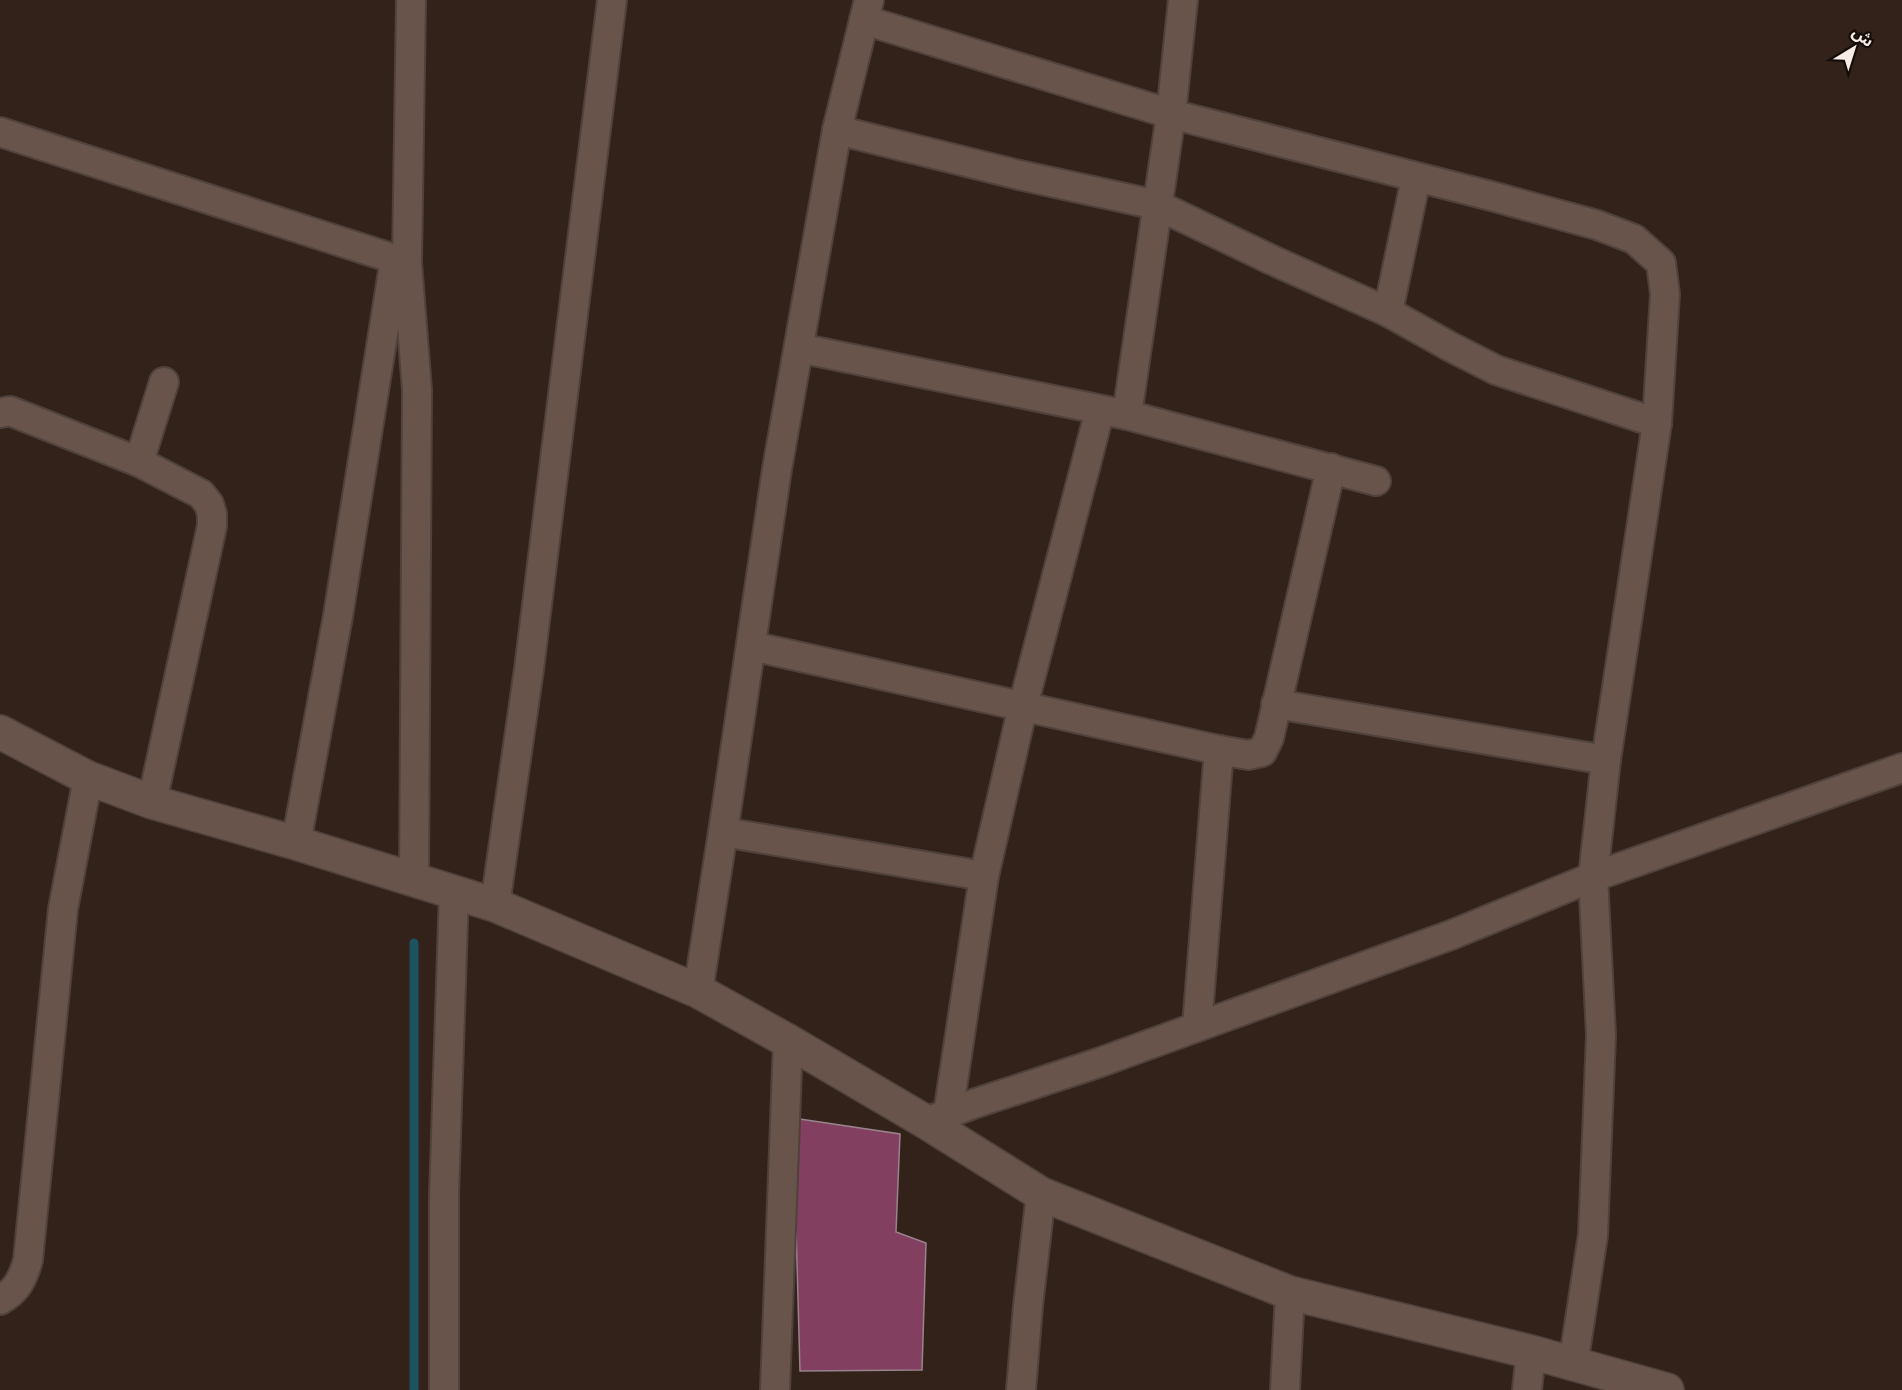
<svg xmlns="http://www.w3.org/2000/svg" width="1902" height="1390" viewBox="0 0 1902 1390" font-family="'Noto Serif','Noto Sans Arabic',serif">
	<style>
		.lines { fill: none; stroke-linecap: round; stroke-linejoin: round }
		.stream { stroke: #1d5261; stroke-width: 9 }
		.building { fill: #823f60; stroke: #99838c; stroke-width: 1.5 }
		.minor-casing { stroke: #4f413b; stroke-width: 32 }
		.tertiary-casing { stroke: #4f413b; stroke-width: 36 }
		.minor { stroke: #68544b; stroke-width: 28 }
		.tertiary { stroke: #68544b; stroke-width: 33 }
	</style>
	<rect width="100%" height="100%" fill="#33221a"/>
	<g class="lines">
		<polyline class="stream" points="414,943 414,1390"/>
	</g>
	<polygon class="building" points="793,1118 900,1134 896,1232 926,1243 922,1370 800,1371"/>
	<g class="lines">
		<g class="minor-casing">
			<g id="minor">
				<polyline points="411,0 407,263 417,390 414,880"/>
				<polyline points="864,20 1171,114 1491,196 1597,225 1634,239 1661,263 1665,294 1657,423 1606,760 1593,877 1601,1035 1593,1235 1573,1365"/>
				<polyline points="837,130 1019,175 1157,205 1272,260 1388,312 1449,346 1496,370 1657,423"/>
				<polyline points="0,132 407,263"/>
				<polyline points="1388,312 1416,178"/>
				<polyline points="799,348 1127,415 1376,481"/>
				<polyline points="0,413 10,411 139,462 201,494 209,504 212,514 212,526 152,802"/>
				<polyline points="1127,415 1171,114 1183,0"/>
				<polyline points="139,462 164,382"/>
				<polyline points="751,646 1219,750 1248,755 1262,752 1269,738 1331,468"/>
				<polyline points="1276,704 1606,760"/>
				<polyline points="723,832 984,876"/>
				<polyline points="296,843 338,616 395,259"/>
				<polyline points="495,905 529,669 612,0"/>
				<polyline points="698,991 723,832 777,469 837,130 869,0"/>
				<polyline points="1197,1027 1219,750"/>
				<polyline points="948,1114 984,876 1023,706 1100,410"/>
				<polyline points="926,1122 973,1104 1098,1063 1197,1027 1451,935 1593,877 1902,768"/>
				<path d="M0,1300c17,-9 23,-22 28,-40l35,-351 25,-131"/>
				<polyline points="444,1390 444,1196 454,891"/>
				<polyline points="775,1390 788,1041"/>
				<polyline points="1021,1390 1028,1306 1041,1194"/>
				<polyline points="1285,1390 1290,1293"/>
				<polyline points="1527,1390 1531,1352"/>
			</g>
		</g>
		<g class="tertiary-casing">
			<polyline id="tertiary" points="0,732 88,778 152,802 296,843 495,905 698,991 788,1041 926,1122 1041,1194 1290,1293 1531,1352 1667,1390"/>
		</g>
		<use href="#minor" class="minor"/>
		<use href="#tertiary" class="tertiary"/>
	</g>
	<g transform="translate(1854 48) rotate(38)" stroke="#150d0a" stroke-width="4.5" paint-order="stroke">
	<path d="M0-4.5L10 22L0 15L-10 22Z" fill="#f8ece6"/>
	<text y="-9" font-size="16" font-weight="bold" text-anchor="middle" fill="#f8ece6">ش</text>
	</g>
</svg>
